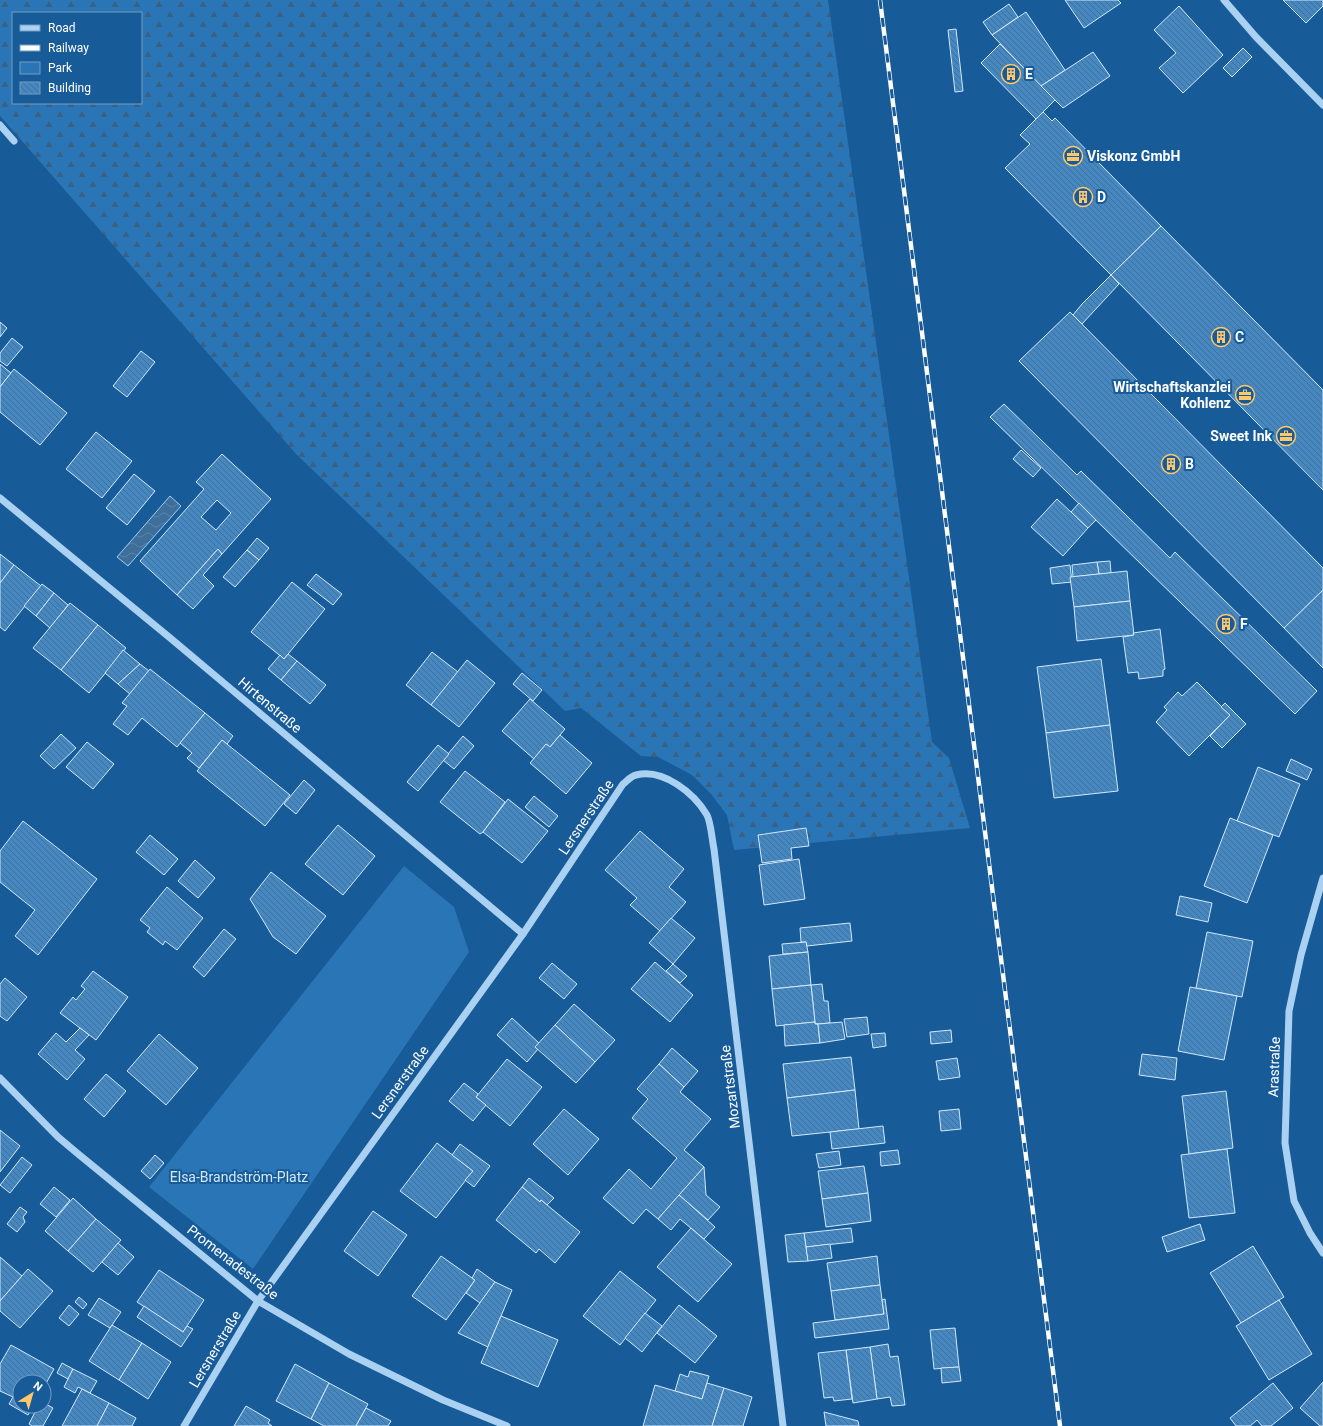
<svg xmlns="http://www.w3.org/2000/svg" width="1323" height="1426" viewBox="0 0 1323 1426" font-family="Roboto,sans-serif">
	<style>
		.green { fill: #2a75b6 }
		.forest { fill: url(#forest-firs); fill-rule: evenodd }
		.water { fill: url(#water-waves); stroke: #9dcdf4 }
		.building { fill: url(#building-back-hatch); stroke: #d2e9fc; fill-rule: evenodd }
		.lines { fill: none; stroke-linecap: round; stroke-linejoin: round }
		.minor { stroke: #abd1f2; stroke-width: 7 }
		.rail-casing { stroke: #fff; stroke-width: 4.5 }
		.rail { stroke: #175b99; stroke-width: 3; stroke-dasharray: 9; stroke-linecap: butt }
		.labels { text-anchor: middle; stroke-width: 4; stroke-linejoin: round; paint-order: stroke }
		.poi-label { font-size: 14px; font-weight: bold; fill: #fff; stroke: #175b99; text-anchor: start }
		.street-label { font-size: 14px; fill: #fff; stroke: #175b99 }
		.park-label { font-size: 14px; fill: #d2e9fc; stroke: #175b99 }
	</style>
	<defs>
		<pattern id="forest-firs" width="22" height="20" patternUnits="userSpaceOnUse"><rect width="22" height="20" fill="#2a75b6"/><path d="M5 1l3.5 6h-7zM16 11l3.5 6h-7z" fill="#3b6081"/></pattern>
		<pattern id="water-waves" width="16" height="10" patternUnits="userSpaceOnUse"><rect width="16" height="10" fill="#3e6e9a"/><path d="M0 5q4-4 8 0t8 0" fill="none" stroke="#5b84a9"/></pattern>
		<pattern id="building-back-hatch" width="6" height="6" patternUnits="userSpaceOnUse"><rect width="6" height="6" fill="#4487c1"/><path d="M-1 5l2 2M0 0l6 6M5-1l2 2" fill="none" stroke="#476f92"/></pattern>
	</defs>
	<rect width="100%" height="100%" fill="#175b99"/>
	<polygon class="green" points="404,866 454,907 469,952 253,1269 149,1187"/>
	<path class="forest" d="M0,0h828l104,742 17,16 21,70 -236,22 -7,-35 -16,-21 -19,-19 -34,-18 -17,-1 -60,-48 -16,3 -269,-257 -296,-338zM13,13h128v90h-128z"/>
	<polygon class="water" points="170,496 181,506 128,566 117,557"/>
	<g class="building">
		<polygon points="1065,0 1118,0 1121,3 1084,28"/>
		<polygon points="1283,0 1323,0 1323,6 1306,23"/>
		<polygon points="1009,4 1018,17 992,35 983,22"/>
		<polygon points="1179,6 1223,55 1183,93 1159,68 1176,53 1154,30"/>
		<polygon points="1026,12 1065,70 1041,86 992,35"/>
		<polygon points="956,29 963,91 955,92 948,30"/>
		<polygon points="1000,44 1055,100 1036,119 981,63"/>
		<polygon points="1243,48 1252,57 1232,77 1223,68"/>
		<polygon points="1093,52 1110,76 1063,108 1041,86"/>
		<polygon points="1043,112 1052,121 1055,118 1161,226 1111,275 1005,168 1030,144 1020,135"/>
		<polygon points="1161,226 1323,390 1323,490 1111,275"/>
		<polygon points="1111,275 1119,284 1082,324 1073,315 1082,304"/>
		<polygon points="1070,312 1323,568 1323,590 1284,628 1019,361"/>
		<polygon points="0,322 7,328 0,337"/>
		<polygon points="12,338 23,347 7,366 0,361 0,353"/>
		<polygon points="141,351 155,362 127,397 113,386"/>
		<polygon points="0,364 11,373 0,387"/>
		<polygon points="14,369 67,413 40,445 0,412 0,387"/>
		<polygon points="1004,404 1077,475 1081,471 1170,558 1175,552 1317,691 1295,714 990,417"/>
		<polygon points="96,432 132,461 102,498 66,469"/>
		<polygon points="1021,450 1041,468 1033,477 1013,459"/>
		<path d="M222,454l49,45 -49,55 -4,-5 -41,46 -37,-34 64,-72 -8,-7zM217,500l14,13 -15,17 -15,-13z"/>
		<polygon points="134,474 155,491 127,525 106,508"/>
		<polygon points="1057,499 1088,528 1063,556 1031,527"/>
		<polygon points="1079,503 1096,520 1088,528 1071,512"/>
		<polygon points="257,538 269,548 259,560 247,550"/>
		<polygon points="218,549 222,554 203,575 214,586 193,609 177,595"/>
		<polygon points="247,550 259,560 235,587 223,577"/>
		<polygon points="0,554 14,565 0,583"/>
		<polygon points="1110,561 1111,573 1099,574 1097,562"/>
		<polygon points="1097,562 1099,574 1073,577 1072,565"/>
		<polygon points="14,565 41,586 5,631 0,627 0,583"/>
		<polygon points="1070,565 1072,582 1052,584 1050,568"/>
		<polygon points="1127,571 1130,601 1074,607 1070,577"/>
		<polygon points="316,574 342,594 333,605 307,585"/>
		<polygon points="292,582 325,609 284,659 251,632"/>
		<polygon points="42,584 54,593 36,616 24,606"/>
		<polygon points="1323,590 1323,668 1284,628"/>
		<polygon points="54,593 68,605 50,628 36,616"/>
		<polygon points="1130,601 1134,635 1077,641 1074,607"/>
		<polygon points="70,603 98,625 61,670 33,648"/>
		<polygon points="98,625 126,648 89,693 61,670"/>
		<polygon points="1160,629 1165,669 1163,670 1163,676 1139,679 1138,672 1128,673 1123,637 1134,635 1133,633"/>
		<polygon points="123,650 140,664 118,684 105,673"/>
		<polygon points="432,652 458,672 431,705 406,685"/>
		<polygon points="288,654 297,661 281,680 268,669 280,655 284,659"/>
		<polygon points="1101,659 1110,725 1046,733 1037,667"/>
		<polygon points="467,660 495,683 459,727 431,705"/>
		<polygon points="297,661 326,685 310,704 281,680"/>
		<polygon points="140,664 149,671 130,694 118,684"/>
		<polygon points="150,669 205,713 177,747 142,718 128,735 113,724 127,706 122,703"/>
		<polygon points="522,673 542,690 533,701 513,684"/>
		<polygon points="1197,682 1230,715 1189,756 1156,722 1167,710 1164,707 1178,692 1182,696"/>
		<polygon points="530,699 565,729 550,747 546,744 534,759 502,731"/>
		<polygon points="1225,703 1246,724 1222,748 1210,736 1230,715 1221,707"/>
		<polygon points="205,713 233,736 227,744 222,740 199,768 187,758 192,753 180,743"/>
		<polygon points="1110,725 1118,791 1054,798 1046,733"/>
		<polygon points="61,734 76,748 54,769 40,756"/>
		<polygon points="560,735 592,763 566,794 530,763 546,744 550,747"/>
		<polygon points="463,736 474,746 454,769 443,760"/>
		<polygon points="222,740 290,795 265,826 197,771"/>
		<polygon points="87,742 114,764 93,789 66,767"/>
		<polygon points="438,745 449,754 418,791 407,782"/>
		<polygon points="1291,759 1312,769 1307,780 1286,771"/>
		<polygon points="1258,767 1300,784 1279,837 1237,821"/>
		<polygon points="465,771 505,802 483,832 480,834 440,802"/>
		<polygon points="304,780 315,790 296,814 284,804"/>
		<polygon points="534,796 558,816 549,827 525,807"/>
		<polygon points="508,799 548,831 522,863 483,832"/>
		<polygon points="1230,818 1273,835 1247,903 1204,886"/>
		<polygon points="23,821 97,879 38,955 15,936 35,910 0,882 0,851"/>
		<polygon points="338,825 375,856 343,895 305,864"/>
		<polygon points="806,828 809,846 791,848 792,859 762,863 758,835"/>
		<polygon points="640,831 684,869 669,887 686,902 660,931 630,905 637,898 605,870"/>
		<polygon points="150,835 178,859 164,875 136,852"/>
		<polygon points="799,859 805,899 764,905 759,865"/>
		<polygon points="195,860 215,878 198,898 178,881"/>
		<polygon points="271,872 326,916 296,954 273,937 250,899"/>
		<polygon points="167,887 203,918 177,950 165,941 163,945 147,932 150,928 140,920"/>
		<polygon points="1180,896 1212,903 1208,922 1176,915"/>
		<polygon points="671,918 695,938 673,964 649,943"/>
		<polygon points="850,923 852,941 807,946 806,942 801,942 800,928"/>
		<polygon points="224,929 236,939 204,977 193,967"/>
		<polygon points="1207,932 1253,941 1242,997 1196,988"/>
		<polygon points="806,942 808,952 783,954 782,944"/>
		<polygon points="808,952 811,985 772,989 769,956"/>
		<polygon points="655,962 693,995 670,1022 631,989"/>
		<polygon points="552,963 577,984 564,999 539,978"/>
		<polygon points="673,964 687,976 680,983 666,971"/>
		<polygon points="93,971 128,997 96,1040 60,1013 73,997 76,1000 85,989 81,986"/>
		<polygon points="5,978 27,997 7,1021 0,1016 0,984"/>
		<polygon points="822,984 824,1001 828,1001 830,1023 815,1024 811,985"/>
		<polygon points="811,985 815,1022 776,1026 772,989"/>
		<polygon points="1190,987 1237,996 1224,1060 1178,1051"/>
		<polygon points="574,1004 615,1040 595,1062 555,1025"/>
		<polygon points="867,1017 869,1034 847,1037 844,1019"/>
		<polygon points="512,1018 539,1043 535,1047 538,1049 527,1062 497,1035"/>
		<polygon points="815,1022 815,1024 818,1024 820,1043 785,1046 784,1025"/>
		<polygon points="842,1022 845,1039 820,1043 818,1024"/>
		<polygon points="555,1025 595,1062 576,1083 535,1047"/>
		<polygon points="80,1028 89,1035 75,1050 85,1059 67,1080 38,1054 56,1033 66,1042"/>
		<polygon points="951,1030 952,1042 931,1044 930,1032"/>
		<polygon points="885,1033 886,1046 873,1048 871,1034"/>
		<polygon points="159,1034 198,1068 166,1105 127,1071"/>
		<polygon points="672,1048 698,1071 684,1087 659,1064"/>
		<polygon points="1142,1054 1177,1058 1175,1080 1139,1075"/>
		<polygon points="851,1057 855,1090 787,1098 783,1064"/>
		<polygon points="957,1058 960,1077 939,1080 936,1061"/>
		<polygon points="507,1059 542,1087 510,1126 476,1097"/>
		<polygon points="659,1064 684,1087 680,1092 711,1119 684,1150 704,1167 658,1219 646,1209 633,1224 603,1198 629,1169 651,1189 677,1158 632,1118 648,1099 637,1089"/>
		<polygon points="106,1074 126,1091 104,1117 84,1099"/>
		<polygon points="464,1083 478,1094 476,1097 486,1105 473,1121 449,1101"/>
		<polygon points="855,1090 859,1129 792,1136 787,1098"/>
		<polygon points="1226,1091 1233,1148 1189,1154 1182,1096"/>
		<polygon points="564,1109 599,1139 568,1175 533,1144"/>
		<polygon points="959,1109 961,1129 941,1131 939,1111"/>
		<polygon points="883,1126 885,1143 832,1149 830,1132"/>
		<polygon points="0,1130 20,1146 0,1172"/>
		<polygon points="437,1143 473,1171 436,1218 400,1191"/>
		<polygon points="460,1144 490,1166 474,1187 465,1180 473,1171 452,1155"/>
		<polygon points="1227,1149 1235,1213 1189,1218 1181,1155"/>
		<polygon points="898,1150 900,1164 881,1166 880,1152"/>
		<polygon points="839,1151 841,1165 819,1168 816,1154"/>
		<polygon points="155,1155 164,1163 150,1179 141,1171"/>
		<polygon points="22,1157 32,1165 10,1193 0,1185"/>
		<polygon points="864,1166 868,1193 822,1199 818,1171"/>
		<polygon points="704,1167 706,1195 720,1207 708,1220 679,1195"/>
		<polygon points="529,1178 554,1198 547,1205 541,1200 540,1202 522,1187"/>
		<polygon points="54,1187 70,1200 56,1217 40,1204"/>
		<polygon points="522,1187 540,1202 541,1200 580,1232 555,1263 539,1249 536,1253 496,1220"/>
		<polygon points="868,1193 871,1221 826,1227 822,1199"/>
		<polygon points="679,1195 715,1227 704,1239 680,1219 671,1230 658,1219"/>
		<polygon points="73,1198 96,1219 68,1251 45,1231"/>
		<polygon points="20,1207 27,1212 23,1217 25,1222 17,1232 7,1224"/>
		<polygon points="373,1211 407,1235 378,1276 344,1251"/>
		<polygon points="96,1219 121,1240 93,1272 68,1251"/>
		<polygon points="1200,1224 1205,1240 1167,1252 1162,1237"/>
		<polygon points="691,1228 732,1264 698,1302 657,1267"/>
		<polygon points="851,1228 853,1242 806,1247 804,1233"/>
		<polygon points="804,1233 808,1261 788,1262 785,1235"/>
		<polygon points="118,1243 134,1257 118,1275 102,1262"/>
		<polygon points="830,1244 832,1258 808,1261 806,1247"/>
		<polygon points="1253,1246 1284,1297 1241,1323 1210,1273"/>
		<polygon points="441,1256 475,1280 446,1320 412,1296"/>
		<polygon points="877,1256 880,1285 831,1291 827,1263"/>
		<polygon points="0,1257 22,1276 0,1301"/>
		<polygon points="28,1269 53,1291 20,1328 0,1311 0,1301"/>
		<polygon points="477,1269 495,1282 480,1303 466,1293 475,1280 472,1278"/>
		<polygon points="159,1270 204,1300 183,1332 137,1302"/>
		<polygon points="620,1271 656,1300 620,1345 583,1316"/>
		<polygon points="495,1282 512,1290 488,1347 458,1333"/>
		<polygon points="880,1285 884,1314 835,1320 831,1291"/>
		<polygon points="79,1297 87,1304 83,1309 75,1302"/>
		<polygon points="99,1298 121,1312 110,1328 88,1315"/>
		<polygon points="885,1299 889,1329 815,1338 813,1323 884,1314 882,1300"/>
		<polygon points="1279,1300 1312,1354 1269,1380 1236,1326"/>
		<polygon points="69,1305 79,1314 69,1326 59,1318"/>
		<polygon points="679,1305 717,1336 695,1363 657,1333"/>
		<polygon points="144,1306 183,1332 187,1326 193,1329 181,1347 137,1317"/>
		<polygon points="645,1313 662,1326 642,1352 625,1338"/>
		<polygon points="501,1316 558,1340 538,1387 481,1363"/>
		<polygon points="112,1325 142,1343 119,1380 89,1361"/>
		<polygon points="955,1328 959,1367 934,1369 930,1330"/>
		<polygon points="142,1343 171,1362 148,1399 119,1380"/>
		<polygon points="888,1344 890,1357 898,1356 905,1405 892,1406 890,1397 877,1399 870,1347"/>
		<polygon points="11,1345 54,1369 44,1387 44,1382 20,1382 20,1406 33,1406 28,1415 9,1404 13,1397 0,1391 0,1364"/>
		<polygon points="870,1347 877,1399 853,1403 846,1350"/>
		<polygon points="846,1350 852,1399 834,1401 833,1397 824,1398 818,1353"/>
		<polygon points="62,1363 73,1369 68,1379 57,1373"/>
		<polygon points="295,1364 329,1383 311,1419 276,1401"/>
		<polygon points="959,1367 961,1381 942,1383 941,1368"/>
		<polygon points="73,1369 97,1381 90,1393 78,1387 75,1393 64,1387"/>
		<polygon points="690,1371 709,1376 702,1399 675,1391 680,1374 688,1377"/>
		<polygon points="1323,1382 1323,1426 1320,1426 1300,1408"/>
		<polygon points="329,1383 368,1404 356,1426 324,1426 311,1419"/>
		<polygon points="707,1383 724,1388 712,1426 643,1426 655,1385 702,1399"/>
		<polygon points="1273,1383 1293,1408 1271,1426 1262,1426 1257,1420 1250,1426 1236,1426 1230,1418"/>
		<polygon points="724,1388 752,1397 743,1426 712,1426"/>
		<polygon points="82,1389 109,1403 97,1426 62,1426"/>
		<polygon points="44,1403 53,1408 43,1426 32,1426 29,1424 38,1406 44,1406"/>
		<polygon points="109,1403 136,1418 132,1426 97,1426"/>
		<polygon points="246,1406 270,1420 268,1423 272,1426 234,1426"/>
		<polygon points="366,1408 391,1421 388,1426 356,1426"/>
		<polygon points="824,1412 858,1421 859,1426 826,1426"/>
	</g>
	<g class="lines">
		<g class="minor">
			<polyline points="1224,0 1256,37 1323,105"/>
			<polyline points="0,125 14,141"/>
			<polyline points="0,498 169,637 523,934"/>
			<polyline points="1323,878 1301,955 1289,1011 1285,1143 1294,1201 1310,1233 1323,1253"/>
			<polyline points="0,1078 58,1137 77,1153 258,1301 349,1354 443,1400 507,1426"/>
			<path d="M184,1426l74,-125 265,-367 100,-150c4,-3 8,-8 13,-9 27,-7 58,18 71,40 4,8 5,25 7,34l69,577"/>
		</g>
		<g class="rail-casing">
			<polyline id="rail" points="880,0 1060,1426"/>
		</g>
		<use href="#rail" class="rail"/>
	</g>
	<defs>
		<g id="building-ring" transform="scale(1)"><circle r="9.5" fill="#175b99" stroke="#ffc76b" stroke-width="1.5"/><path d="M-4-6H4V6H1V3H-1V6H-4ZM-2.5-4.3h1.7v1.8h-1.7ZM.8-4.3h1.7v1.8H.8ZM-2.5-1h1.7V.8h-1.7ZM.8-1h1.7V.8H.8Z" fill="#ffc76b"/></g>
		<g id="office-ring" transform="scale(1)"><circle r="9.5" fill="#175b99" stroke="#ffc76b" stroke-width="1.5"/><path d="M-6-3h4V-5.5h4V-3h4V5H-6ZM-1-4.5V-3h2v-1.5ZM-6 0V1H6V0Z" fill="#ffc76b"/></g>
	</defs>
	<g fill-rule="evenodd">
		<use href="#building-ring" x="1011" y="74"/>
		<use href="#office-ring" x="1073" y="156"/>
		<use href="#building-ring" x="1083" y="197"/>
		<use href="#building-ring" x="1221" y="337"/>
		<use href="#office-ring" x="1245" y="395"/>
		<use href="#office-ring" x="1286" y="436"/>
		<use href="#building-ring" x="1171" y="464"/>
		<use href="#building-ring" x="1226" y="624"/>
	</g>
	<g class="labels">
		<g class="poi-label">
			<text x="1025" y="79">E</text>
			<text x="1087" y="161">Viskonz GmbH</text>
			<text x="1097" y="202">D</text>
			<text x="1235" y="342">C</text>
			<text x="1231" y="392" text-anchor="end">Wirtschaftskanzlei<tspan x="1231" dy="16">Kohlenz</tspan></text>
			<text x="1272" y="441" text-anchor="end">Sweet Ink</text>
			<text x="1185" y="469">B</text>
			<text x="1240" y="629">F</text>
		</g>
		<g class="street-label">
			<text transform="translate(270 705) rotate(40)" y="5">Hirtenstraße</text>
			<text transform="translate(586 817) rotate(-56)" y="5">Lersnerstraße</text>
			<text transform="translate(1274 1067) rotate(-88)" y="5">Arastraße</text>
			<text transform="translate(400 1082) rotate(-54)" y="5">Lersnerstraße</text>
			<text transform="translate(730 1087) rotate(-97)" y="5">Mozartstraße</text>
			<text transform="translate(233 1262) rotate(38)" y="5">Promenadestraße</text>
			<text transform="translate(215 1349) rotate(-59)" y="5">Lersnerstraße</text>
		</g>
		<g class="park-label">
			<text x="239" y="1182">Elsa-Brandström-Platz</text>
		</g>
	</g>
	<rect x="12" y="12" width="130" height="92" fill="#175b99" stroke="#749dc2"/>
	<rect x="20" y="25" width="20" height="6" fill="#abd1f2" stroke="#749dc2"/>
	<text x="48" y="32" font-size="12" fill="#ffffff">Road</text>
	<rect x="20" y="45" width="20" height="6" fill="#ffffff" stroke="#749dc2"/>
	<text x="48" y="52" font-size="12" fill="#ffffff">Railway</text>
	<rect x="20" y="62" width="20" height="12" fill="#2a75b6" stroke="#749dc2"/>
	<text x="48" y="72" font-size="12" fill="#ffffff">Park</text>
	<rect x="20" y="82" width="20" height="12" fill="url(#building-back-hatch)" stroke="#749dc2"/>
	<text x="48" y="92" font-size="12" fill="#ffffff">Building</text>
	<g transform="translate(32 1394) rotate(37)"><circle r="19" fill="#175b99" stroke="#749dc2"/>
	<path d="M0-3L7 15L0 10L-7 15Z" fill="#ffc76b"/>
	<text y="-6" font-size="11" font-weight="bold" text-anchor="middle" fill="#ffffff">N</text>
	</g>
</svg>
